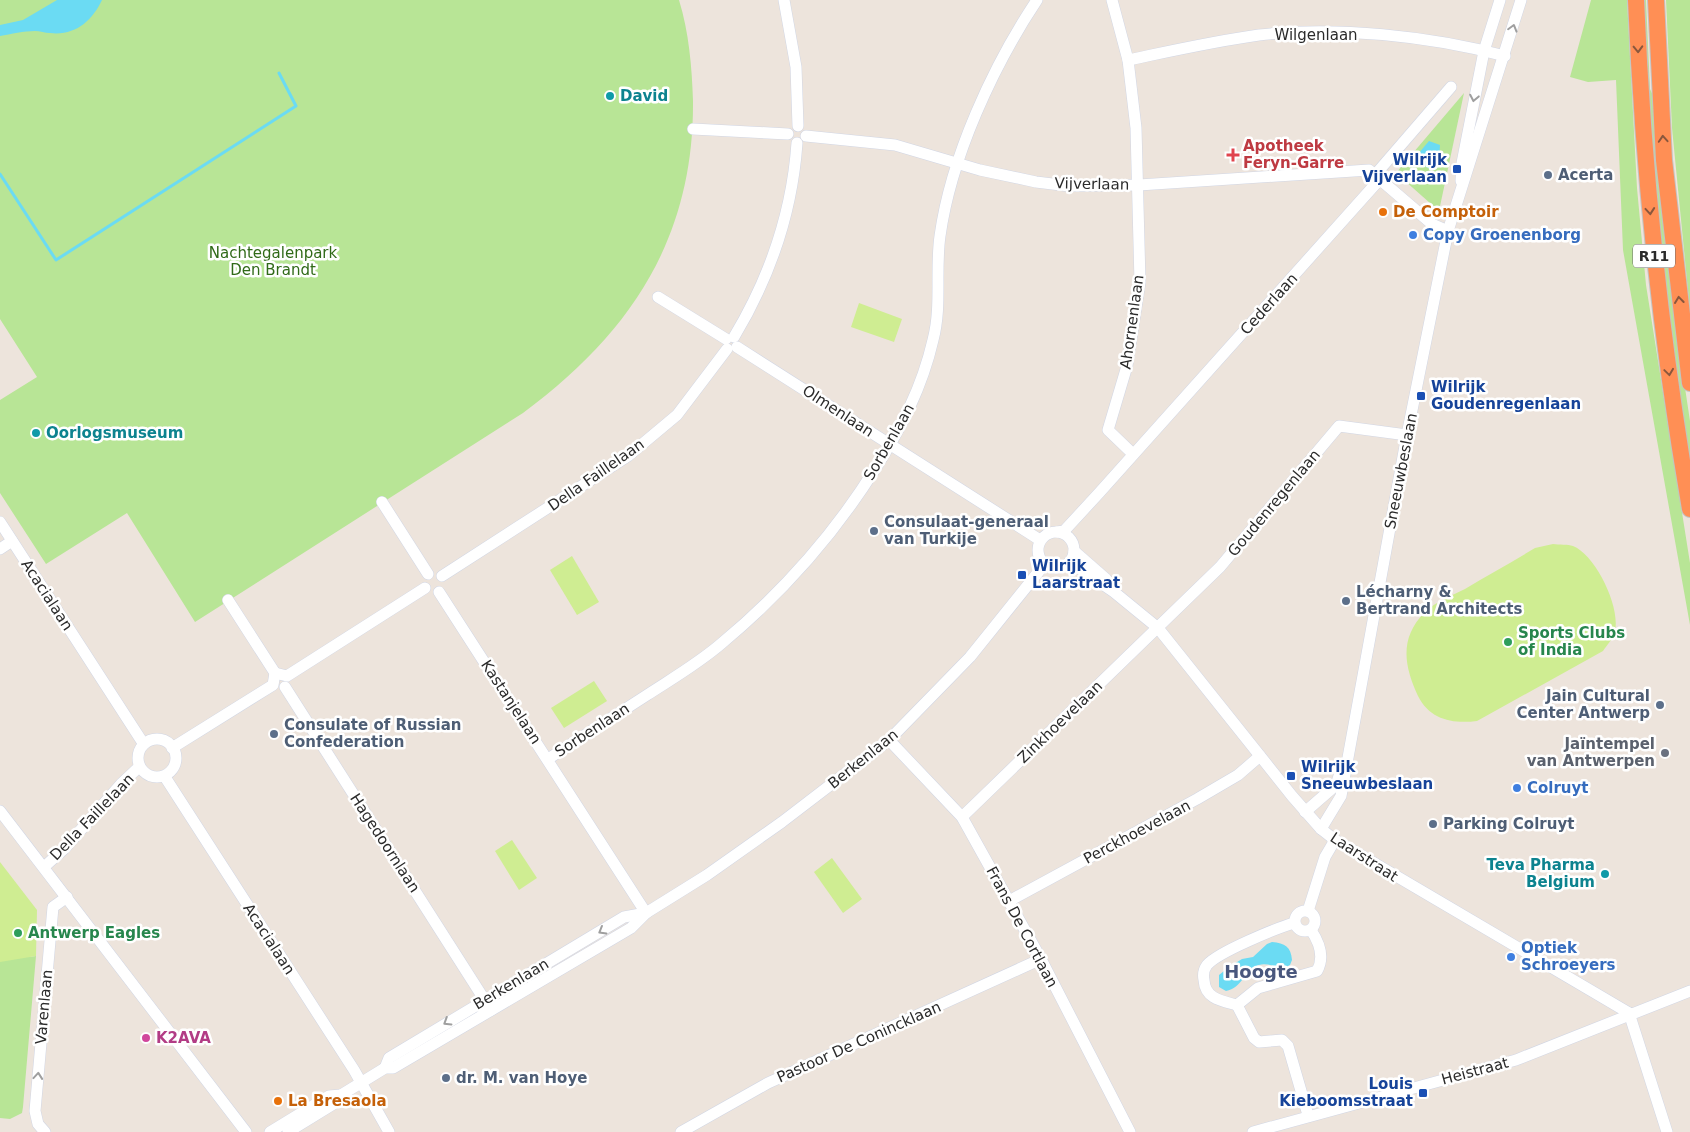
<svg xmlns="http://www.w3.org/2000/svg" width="1690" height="1132" viewBox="0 0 1690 1132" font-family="'DejaVu Sans',sans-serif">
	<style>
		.green { fill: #b8e596 }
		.pitch { fill: #cfed92 }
		.water { fill: #6bdbf3 }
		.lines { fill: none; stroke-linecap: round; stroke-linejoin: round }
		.stream { stroke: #6bdbf3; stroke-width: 3 }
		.minor-casing { stroke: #d1d6e4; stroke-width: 12 }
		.highway-casing { stroke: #c3c3c3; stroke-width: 18 }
		.minor { stroke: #fff; stroke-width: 11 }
		.highway { stroke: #ff8f55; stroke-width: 16 }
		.oneway { stroke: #9f9f9f }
		.oneway2 { stroke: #8a573d }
		.culture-dot { fill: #0f9aa8; stroke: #fff; stroke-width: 2 }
		.health-dot { fill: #e0444e; stroke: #fff; stroke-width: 2 }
		.transit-dot { fill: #1a4fb4; stroke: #fff; stroke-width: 2 }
		.service-dot { fill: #5c6f8a; stroke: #fff; stroke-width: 2 }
		.food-dot { fill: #e8710a; stroke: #fff; stroke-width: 2 }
		.shop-dot { fill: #3f7fe0; stroke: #fff; stroke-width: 2 }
		.leisure-dot { fill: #2e9e5b; stroke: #fff; stroke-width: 2 }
		.worship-dot { fill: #6b7280; stroke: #fff; stroke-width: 2 }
		.hotel-dot { fill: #d1479c; stroke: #fff; stroke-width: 2 }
		.labels { text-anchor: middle; stroke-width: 5; stroke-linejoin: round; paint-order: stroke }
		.shield { fill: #fff; stroke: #6a6a6a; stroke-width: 1 }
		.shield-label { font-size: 14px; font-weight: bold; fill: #2a2a2a }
		.street-label { font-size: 15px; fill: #2a2a2a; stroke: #fff }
		.culture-label { font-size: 15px; font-weight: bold; fill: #0d838f; stroke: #fff; text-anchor: start }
		.health-label { font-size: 15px; font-weight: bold; fill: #be3a42; stroke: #fff; text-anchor: start }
		.transit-label { font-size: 15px; font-weight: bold; fill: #164399; stroke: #fff; text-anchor: start }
		.service-label { font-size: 15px; font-weight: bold; fill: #4e5e75; stroke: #fff; text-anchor: start }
		.food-label { font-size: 15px; font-weight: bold; fill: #c56008; stroke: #fff; text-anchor: start }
		.shop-label { font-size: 15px; font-weight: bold; fill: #366cbe; stroke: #fff; text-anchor: start }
		.park-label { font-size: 15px; fill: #306a18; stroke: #fff }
		.leisure-label { font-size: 15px; font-weight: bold; fill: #27864d; stroke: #fff; text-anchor: start }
		.worship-label { font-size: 15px; font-weight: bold; fill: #5b616d; stroke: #fff; text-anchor: end }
		.hotel-label { font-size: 15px; font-weight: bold; fill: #b23c85; stroke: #fff; text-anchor: start }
		.quarter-label { font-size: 18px; font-weight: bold; fill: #49577d; stroke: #fff }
	</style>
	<rect width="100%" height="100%" fill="#ede4dc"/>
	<g class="green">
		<path d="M0,0h679c10,32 13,68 14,101 1,137 -62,232 -170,312l-328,209 -68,-109 -81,51 -46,-71v-93l37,-23 -37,-58z"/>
		<polygon points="1591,0 1627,0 1637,188 1646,285 1690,563 1690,625 1623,250 1616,80 1588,82 1570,77"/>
		<polygon points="1642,0 1646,0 1650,89 1655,100 1679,348 1690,421 1690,475 1659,251"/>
		<polygon points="1666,0 1690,0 1690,311 1672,128"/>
		<polygon points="1464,93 1439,211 1396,173"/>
		<polygon points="0,899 29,957 36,956 23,1107 22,1113 10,1119 0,1118"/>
	</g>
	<g class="pitch">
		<polygon points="859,303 902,319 894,342 851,327"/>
		<path d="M1553,544c6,1 15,0 20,2 23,9 50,65 41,88 -2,6 -7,11 -11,17l-126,70c-24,3 -47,-1 -59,-25 -14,-30 -19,-58 7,-84 10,-10 28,-17 40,-23 23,-14 47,-27 70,-41z"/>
		<polygon points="572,556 599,602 577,615 550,570"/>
		<polygon points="594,681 607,701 564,728 551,708"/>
		<polygon points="512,840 537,878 519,890 495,851"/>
		<polygon points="832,858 862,899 843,913 814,872"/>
		<polygon points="0,862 37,910 36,956 0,962"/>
	</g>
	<g class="water">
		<path d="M57,0h45c-10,21 -27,36 -52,33 -5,0 -10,-2 -15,-2 -11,0 -24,3 -35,5v-11l23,-5z"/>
		<polygon points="1429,141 1440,145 1439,163 1433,170 1426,167 1418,154"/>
		<path d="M1272,942c13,1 19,5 20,18l-2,5c-11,6 -20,-3 -31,0 -14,5 -17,23 -33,26l-7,-4v-12l10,-8 13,-8 11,-2 14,-13z"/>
	</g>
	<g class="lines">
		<polyline class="stream" points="0,174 56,260 296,106 279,73"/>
		<g class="minor-casing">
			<g id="minor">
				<polyline points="784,0 796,67 798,126"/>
				<polyline points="1112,0 1128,60 1136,128 1140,282 1127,366 1108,430 1133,454"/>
				<path d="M1128,60c43,-9 87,-19 131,-25 77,-9 171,1 246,21"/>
				<polyline points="693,129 788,134"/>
				<polyline points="806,136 895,145 980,170 1036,182 1069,186 1139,185 1369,170 1432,224 1448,231"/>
				<polyline points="1375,175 1451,87"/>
				<polyline points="1461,181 1462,163 1484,51 1500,0"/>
				<polyline points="658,297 726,339"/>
				<path d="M734,337c36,-60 58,-123 63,-194"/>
				<polyline points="737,347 1040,540"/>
				<polyline points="382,502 428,574"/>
				<polyline points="0,522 143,743"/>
				<circle cx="1056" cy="550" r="18"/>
				<polyline points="1057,532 1064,531 1099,493 1380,179"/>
				<polyline points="0,549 12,541"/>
				<polyline points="1074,551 1106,579"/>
				<polyline points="1070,562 1114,592 1158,628 1292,796 1321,829 1335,840 1629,1013"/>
				<polyline points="442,576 628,456 677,415 727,349"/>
				<polyline points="439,592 646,913"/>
				<polyline points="228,600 275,673"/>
				<polyline points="285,687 491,1010"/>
				<circle cx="157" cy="758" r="19"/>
				<polyline points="889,740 962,817 1041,959 1130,1132"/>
				<polyline points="172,748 273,685 275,673 287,676 425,588"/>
				<path d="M548,759c33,-21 66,-43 99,-64 26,-17 52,-32 75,-52 60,-50 111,-107 153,-174 26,-41 47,-81 58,-129 9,-34 2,-69 7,-104 11,-79 53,-170 97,-236"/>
				<polyline points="165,777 354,1070 389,1132"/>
				<polyline points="0,811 246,1132"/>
				<polyline points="1305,812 1336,785 1340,773"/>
				<polyline points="962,817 1220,567 1339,426 1407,435"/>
				<polyline points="1321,829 1341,796 1407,435 1448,231 1521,0"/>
				<polyline points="44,867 64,849 122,783 139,767"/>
				<polyline points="1009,901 1197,799 1238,775 1260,756"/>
				<circle cx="1305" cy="921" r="10"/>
				<polyline points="1308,911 1325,857 1335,840"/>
				<path d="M1237,1005c-15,-4 -32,-6 -33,-25 -1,-5 0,-11 3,-15 11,-13 70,-37 87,-42"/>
				<polyline points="1237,1005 1254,1038 1259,1042 1282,1040 1288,1046 1308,1115"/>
				<path d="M1237,1005l21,-17 59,-17c8,-14 2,-29 -6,-41"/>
				<polyline points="1629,1013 1667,1132"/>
				<polyline points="385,1068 389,1058 624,917 646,913"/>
				<polyline points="45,1132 38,1124 35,1111 53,907 67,897"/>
				<polyline points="270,1132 329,1096 341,1095"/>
				<polyline points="288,1132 335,1103 341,1095 385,1068 393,1068 631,928 646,913 707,875 782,822 889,740 970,657 1044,565"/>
				<polyline points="681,1132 768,1083 1041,959"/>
				<polyline points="1253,1132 1516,1060 1690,991"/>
			</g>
		</g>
		<g class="highway-casing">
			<g id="highway">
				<path d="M1636,0c7,171 25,341 54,509"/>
				<polyline points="1656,0 1664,160 1690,383"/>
			</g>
		</g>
		<use href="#minor" class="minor"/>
		<use href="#highway" class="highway"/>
	</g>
	<defs><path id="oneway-chevron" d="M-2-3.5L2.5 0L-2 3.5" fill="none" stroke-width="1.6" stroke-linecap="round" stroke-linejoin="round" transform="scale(1.25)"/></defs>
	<g class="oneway">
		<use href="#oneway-chevron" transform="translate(1513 28) rotate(-74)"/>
		<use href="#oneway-chevron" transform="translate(1474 98) rotate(101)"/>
		<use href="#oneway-chevron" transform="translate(602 931) rotate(150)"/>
		<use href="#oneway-chevron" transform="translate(447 1022) rotate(148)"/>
		<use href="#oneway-chevron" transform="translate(38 1076) rotate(-85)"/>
	</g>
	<g class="oneway2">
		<use href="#oneway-chevron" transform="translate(1638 49) rotate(88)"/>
		<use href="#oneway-chevron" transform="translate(1663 139) rotate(-94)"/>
		<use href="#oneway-chevron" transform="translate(1650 211) rotate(85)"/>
		<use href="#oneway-chevron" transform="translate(1679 300) rotate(-97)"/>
		<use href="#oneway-chevron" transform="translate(1669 372) rotate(82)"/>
	</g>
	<g class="culture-dot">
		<circle cx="610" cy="96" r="5"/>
		<circle cx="36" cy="433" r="5"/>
		<circle cx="1605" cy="874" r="5"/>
	</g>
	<path class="health-dot" d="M1230.5 147.5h5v5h5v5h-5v5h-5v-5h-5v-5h5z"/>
	<g class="transit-dot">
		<rect x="1452" y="164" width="10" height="10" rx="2.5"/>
		<rect x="1416" y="391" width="10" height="10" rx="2.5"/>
		<rect x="1017" y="570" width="10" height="10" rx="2.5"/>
		<rect x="1286" y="771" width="10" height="10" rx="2.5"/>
		<rect x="1418" y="1088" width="10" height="10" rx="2.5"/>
	</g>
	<g class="service-dot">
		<circle cx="1548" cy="175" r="5"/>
		<circle cx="874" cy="531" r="5"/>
		<circle cx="1346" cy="601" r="5"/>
		<circle cx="1660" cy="705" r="5"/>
		<circle cx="274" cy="734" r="5"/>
		<circle cx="1433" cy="824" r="5"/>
		<circle cx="446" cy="1078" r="5"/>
	</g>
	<g class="food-dot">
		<circle cx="1383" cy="212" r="5"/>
		<circle cx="278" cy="1101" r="5"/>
	</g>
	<g class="shop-dot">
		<circle cx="1413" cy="235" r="5"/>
		<circle cx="1517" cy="788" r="5"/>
		<circle cx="1511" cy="957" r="5"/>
	</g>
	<g class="leisure-dot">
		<circle cx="1508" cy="642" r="5"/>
		<circle cx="18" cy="933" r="5"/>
	</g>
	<circle class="worship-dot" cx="1665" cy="753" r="5"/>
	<circle class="hotel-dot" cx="146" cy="1038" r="5"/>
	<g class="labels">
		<rect class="shield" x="1633" y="244.5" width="42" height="23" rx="4"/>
		<g class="shield-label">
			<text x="1654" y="261">R11</text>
		</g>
		<g class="street-label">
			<text x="1316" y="40">Wilgenlaan</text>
			<text transform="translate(1092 184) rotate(1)" y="5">Vijverlaan</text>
			<text transform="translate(1269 304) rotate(-48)" y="5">Cederlaan</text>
			<text transform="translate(1132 322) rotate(-82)" y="5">Ahornenlaan</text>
			<text transform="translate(838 411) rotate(33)" y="5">Olmenlaan</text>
			<text transform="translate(889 442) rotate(-60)" y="5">Sorbenlaan</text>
			<text transform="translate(1401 471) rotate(-79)" y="5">Sneeuwbeslaan</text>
			<text transform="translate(596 475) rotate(-35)" y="5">Della Faillelaan</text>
			<text transform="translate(1274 503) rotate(-50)" y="5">Goudenregenlaan</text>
			<text transform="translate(47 595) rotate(57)" y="5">Acacialaan</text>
			<text transform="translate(511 702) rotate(57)" y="5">Kastanjelaan</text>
			<text transform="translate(1060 722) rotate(-44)" y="5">Zinkhoevelaan</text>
			<text transform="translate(592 730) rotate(-33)" y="5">Sorbenlaan</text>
			<text transform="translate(863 759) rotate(-39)" y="5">Berkenlaan</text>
			<text transform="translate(92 817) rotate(-46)" y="5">Della Faillelaan</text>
			<text transform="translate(1137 832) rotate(-28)" y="5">Perckhoevelaan</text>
			<text transform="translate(385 843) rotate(57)" y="5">Hagedoornlaan</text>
			<text transform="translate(1364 857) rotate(33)" y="5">Laarstraat</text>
			<text transform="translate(1022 927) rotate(62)" y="5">Frans De Cortlaan</text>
			<text transform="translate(269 939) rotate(57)" y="5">Acacialaan</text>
			<text transform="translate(511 984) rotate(-31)" y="5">Berkenlaan</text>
			<text transform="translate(44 1007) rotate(-85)" y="5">Varenlaan</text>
			<text transform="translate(859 1042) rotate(-24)" y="5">Pastoor De Conincklaan</text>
			<text transform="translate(1475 1071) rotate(-15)" y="5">Heistraat</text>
		</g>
		<g class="culture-label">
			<text x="620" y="101">David</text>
			<text x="46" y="438">Oorlogsmuseum</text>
			<text x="1595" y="870" text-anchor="end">Teva Pharma<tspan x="1595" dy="17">Belgium</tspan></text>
		</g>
		<g class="health-label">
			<text x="1243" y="151">Apotheek<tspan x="1243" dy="17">Feryn-Garre</tspan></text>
		</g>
		<g class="transit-label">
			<text x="1447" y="165" text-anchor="end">Wilrijk<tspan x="1447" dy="17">Vijverlaan</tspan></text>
			<text x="1431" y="392">Wilrijk<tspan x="1431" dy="17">Goudenregenlaan</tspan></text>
			<text x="1032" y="571">Wilrijk<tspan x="1032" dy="17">Laarstraat</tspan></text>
			<text x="1301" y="772">Wilrijk<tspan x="1301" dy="17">Sneeuwbeslaan</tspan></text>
			<text x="1413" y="1089" text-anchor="end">Louis<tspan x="1413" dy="17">Kieboomsstraat</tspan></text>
		</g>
		<g class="service-label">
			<text x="1558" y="180">Acerta</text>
			<text x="884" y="527">Consulaat-generaal<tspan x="884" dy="17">van Turkije</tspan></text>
			<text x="1356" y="597">Lécharny &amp;<tspan x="1356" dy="17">Bertrand Architects</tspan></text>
			<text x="1650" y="701" text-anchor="end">Jain Cultural<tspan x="1650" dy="17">Center Antwerp</tspan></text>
			<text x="284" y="730">Consulate of Russian<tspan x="284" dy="17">Confederation</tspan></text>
			<text x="1443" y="829">Parking Colruyt</text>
			<text x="456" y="1083">dr. M. van Hoye</text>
		</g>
		<g class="food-label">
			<text x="1393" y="217">De Comptoir</text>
			<text x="288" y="1106">La Bresaola</text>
		</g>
		<g class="shop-label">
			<text x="1423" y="240">Copy Groenenborg</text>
			<text x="1527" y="793">Colruyt</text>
			<text x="1521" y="953">Optiek<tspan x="1521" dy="17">Schroeyers</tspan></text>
		</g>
		<g class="park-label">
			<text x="273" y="258">Nachtegalenpark<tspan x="273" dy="17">Den Brandt</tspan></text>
		</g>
		<g class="leisure-label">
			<text x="1518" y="638">Sports Clubs<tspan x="1518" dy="17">of India</tspan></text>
			<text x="28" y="938">Antwerp Eagles</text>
		</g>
		<g class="worship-label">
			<text x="1655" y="749">Jaïntempel<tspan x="1655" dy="17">van Antwerpen</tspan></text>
		</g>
		<g class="hotel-label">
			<text x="156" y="1043">K2AVA</text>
		</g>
		<g class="quarter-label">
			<text x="1261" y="978">Hoogte</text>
		</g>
	</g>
</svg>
